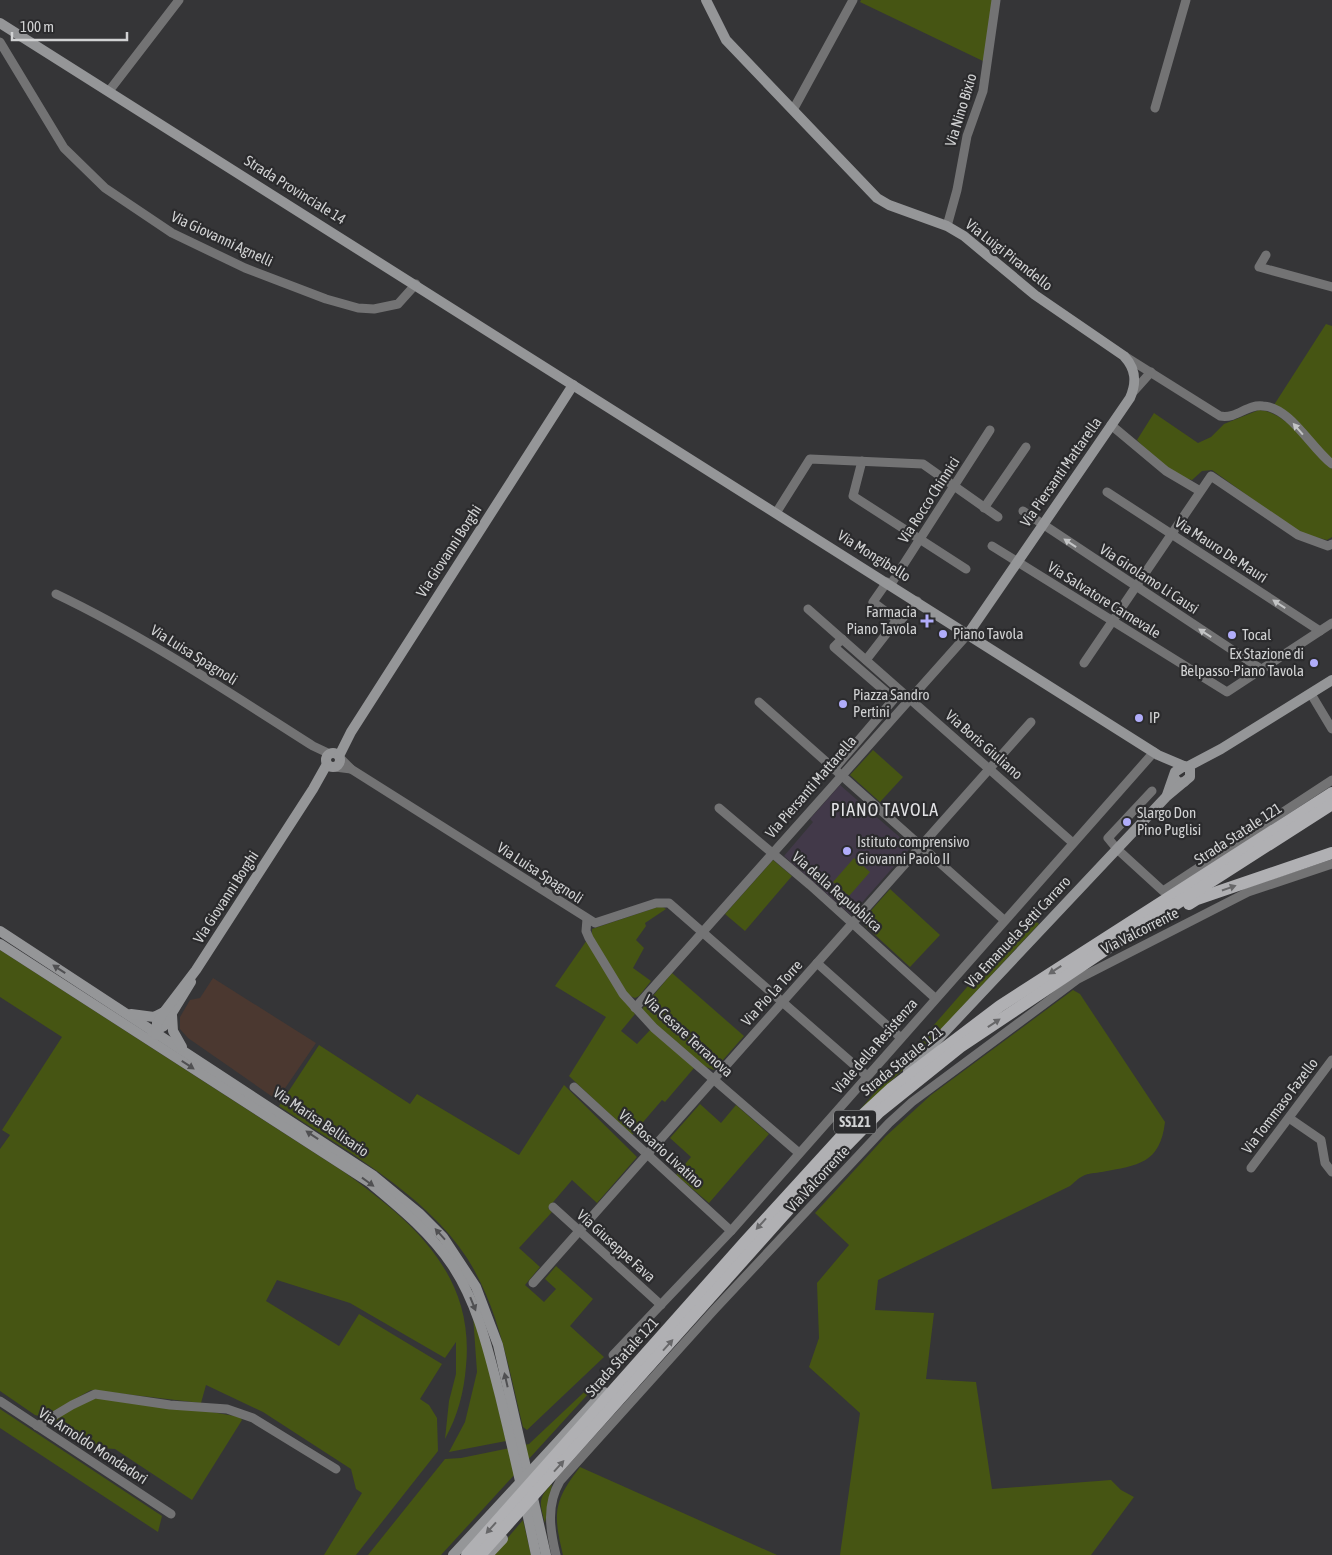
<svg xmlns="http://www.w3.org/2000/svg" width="1332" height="1555" viewBox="0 0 1332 1555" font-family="'Asap Condensed',sans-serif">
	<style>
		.industrial { fill: #4b3830 }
		.education { fill: #423949 }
		.green { fill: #465513 }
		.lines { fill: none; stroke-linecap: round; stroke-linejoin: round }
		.street { stroke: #737374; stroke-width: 9 }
		.secondary { stroke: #959698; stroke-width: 10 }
		.primary { stroke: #b0b0b3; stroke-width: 12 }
		.oneway { fill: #c3c4c5 }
		.oneway2 { fill: #676769 }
		.oneway3 { fill: #505052 }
		.poi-dot { fill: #b1adfa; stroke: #2b2b2d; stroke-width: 2 }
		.labels { text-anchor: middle; stroke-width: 4.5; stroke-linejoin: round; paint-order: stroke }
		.shield { fill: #2b2b2d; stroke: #9fa0a1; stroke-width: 1 }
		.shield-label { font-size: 14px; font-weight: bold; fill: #d1d2d3 }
		.street-label { font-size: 15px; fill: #d1d2d3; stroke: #2b2b2d }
		.poi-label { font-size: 15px; fill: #d1d2d3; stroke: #2b2b2d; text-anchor: start }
		.quarter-label { font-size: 18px; letter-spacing: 1px; fill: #e2e2e5; stroke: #2b2b2d }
	</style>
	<rect width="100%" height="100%" fill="#353537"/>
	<polygon class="industrial" points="213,978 316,1043 277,1100 188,1038 180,1029 180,1017 190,1000 200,998"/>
	<polygon class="education" points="840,785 911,847 851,915 784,856 813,822 810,819"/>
	<g class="green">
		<polygon points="861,0 993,0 985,62 860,2"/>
		<path d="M1326,324l6,2v133c-21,-16 -34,-44 -58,-54z"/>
		<path d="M1259,410c29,2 52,40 73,59v68l-5,3 -20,-5 -20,-11 -75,-54 -10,1 -10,9c-22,-6 -40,-24 -55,-40l17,-27 44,30 13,-6 13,-13z"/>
		<polygon points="873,750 903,777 880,802 850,775"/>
		<polygon points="854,858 870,872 849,896 833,882"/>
		<polygon points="773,860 792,876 745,931 725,914"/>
		<polygon points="890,889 940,935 910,967 861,922"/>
		<polygon points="661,906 666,909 645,923 646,926 636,940 644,948 633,968 651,981 639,996 635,998 628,995 592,936 592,929"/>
		<polygon points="1030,915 1039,924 908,1065 857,1113"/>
		<polygon points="587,940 635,1014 621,1031 637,1044 651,1029 694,1068 665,1102 662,1100 632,1135 569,1076 606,1017 555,986"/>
		<path d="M0,950l344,222c68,49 131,102 122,194 -2,26 -8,49 -21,73l4,-38 7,-27v-32l-11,16 -95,-55 -73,-23 -11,21 73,45 20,-32 83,50 -22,35 9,6 8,13 1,33 -82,104h-32l38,-62 -6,-4 -5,-20 -88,-57 -57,-27 -5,18 -110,-13 -48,27 -8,-2 -35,-24v-242l10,-14 -8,-5 60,-93 -62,-40z"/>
		<path d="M672,973l72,63 -30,34c-20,-5 -58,-45 -72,-61z"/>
		<path d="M1073,990l7,4 85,128c-5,42 -27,43 -63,50 -6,1 -14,1 -19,4 -5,2 -9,7 -13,10l-192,94 -3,30 59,3 -8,66 50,3 16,107 119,-9 10,10 13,7 -43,58h-251l20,-142 -51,-46 10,-29 -2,-55 32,-38 -34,-32 71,-77 45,-41z"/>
		<path d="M319,1045l91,59 7,-10 102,61 45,-70 73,72 -40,46 -25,-23 -24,28 4,4 -33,36 21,19 -15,18 19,17 12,-13 -11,-10 11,-13 37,33 -23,27 34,31 -77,73 -4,-3c-14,-57 -24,-119 -56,-169 -42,-65 -125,-109 -188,-152z"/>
		<polygon points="700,1104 721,1123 736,1105 769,1134 709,1203 676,1175 691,1157 670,1138"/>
		<polygon points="473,1315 481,1337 506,1441 449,1452 465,1422 477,1372"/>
		<polygon points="598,1379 600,1381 441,1555 368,1555 445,1459 461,1458 529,1444"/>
		<polygon points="105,1397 127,1403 200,1410 240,1417 242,1420 192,1500 115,1449 86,1447 53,1426 55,1420 87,1400"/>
		<polygon points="0,1409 162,1516 158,1532 0,1428"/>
		<path d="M580,1467l197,88h-214c-10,-42 -10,-53 17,-88z"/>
		<path d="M552,1484l-7,39c-5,-20 -8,-24 7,-39z"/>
		<polygon points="523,1520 531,1555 493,1555"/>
	</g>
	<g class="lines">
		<g class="street">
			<polyline points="0,42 64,148 105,188 172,233 245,268 326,299 358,308 374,309 398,304 416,284"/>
			<polyline points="109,91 179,0"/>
			<polyline points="1155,108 1186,0"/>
			<polyline points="793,110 853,0"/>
			<polyline points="947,226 957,190 967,136 983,91 996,0"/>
			<polyline points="1266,255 1259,267 1332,287"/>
			<path d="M1126,357l94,59c18,3 26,-12 43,-10 27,1 48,42 69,58"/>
			<polyline points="1134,391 1151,372"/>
			<polyline points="1111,425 1166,471 1200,491"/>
			<polyline points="862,461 853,496 966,569"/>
			<polyline points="1107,492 1320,631"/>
			<polyline points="984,508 1026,447"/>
			<polyline points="1023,511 1261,669"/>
			<polyline points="776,513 810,459 923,464 998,517"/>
			<polyline points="992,546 1227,692 1332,623"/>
			<polyline points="887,582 873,602 897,620"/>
			<polyline points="891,584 990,430"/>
			<path d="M56,594c90,43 172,98 257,152l17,8"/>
			<polyline points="808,609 1073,843"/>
			<polyline points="866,660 897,620 902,619 917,601"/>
			<polyline points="1084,663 1211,476 1298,535 1328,546 1332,544"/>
			<polyline points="1311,694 1332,729"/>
			<polyline points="759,702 1004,920"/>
			<polyline points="340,758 351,769 595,923 656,903 669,903 867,1076"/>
			<polyline points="335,767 351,769"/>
			<polyline points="834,769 894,699 834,647 842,639"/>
			<polyline points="1152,791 1108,838 1117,849 1163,891 1332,780"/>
			<polyline points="719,808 810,885 935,998"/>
			<polyline points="587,919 586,931 589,938 623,994 654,1028 799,1153"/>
			<polyline points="817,963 901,1038"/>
			<polyline points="635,1008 968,634"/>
			<polyline points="574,1087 731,1231"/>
			<polyline points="1289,1118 1321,1140 1325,1163 1332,1172"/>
			<polyline points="1251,1168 1332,1060"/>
			<polyline points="553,1207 661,1305"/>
			<polyline points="533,1283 1031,722"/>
			<polyline points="613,1355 731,1231 1154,752"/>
			<polyline points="0,1401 171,1514"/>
			<polyline points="37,1426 72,1405 95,1394 170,1405 227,1409 253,1418 336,1469"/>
			<path d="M556,1555c-6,-25 -10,-50 4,-74l154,-171 175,-187 23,-21 166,-123 170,-87 84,-28"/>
		</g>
		<g class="secondary">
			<path d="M706,0l20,40 151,158 12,7 58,21 17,10 71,59 89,61c12,13 13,26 6,42l-162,236"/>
			<polyline points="0,23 1158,755 1184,766"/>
			<circle cx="333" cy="760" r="7"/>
			<polyline points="339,756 351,732 573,385"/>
			<polyline points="1187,767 1221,749 1332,680"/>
			<polyline points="1167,795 1175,772 1184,766 1190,769 1190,777 1184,782 1179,783 1174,778"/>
			<polyline points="0,931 374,1176 419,1213 443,1237 476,1287 498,1345 546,1555"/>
			<path d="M0,944l369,238c30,25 61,50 83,83 26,39 36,85 48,131 13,53 25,106 36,159"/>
			<polyline points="131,1014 154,1017 164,1012"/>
			<polyline points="172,1015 173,1031 182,1047"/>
			<polyline points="152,1032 164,1026 191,982"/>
			<polyline points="156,1035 157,1023 164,1012 196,970 313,789 327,764"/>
			<polyline points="908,1071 1166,797 1184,782"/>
			<polyline points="453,1555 604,1392"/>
			<polyline points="488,1555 503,1539"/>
		</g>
		<g class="primary">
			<polyline points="1189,904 1197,899 1332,853"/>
			<polyline points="467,1555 745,1242 850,1127 892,1088 1000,1006 1332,793"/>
			<polyline points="480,1555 839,1153 879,1112 960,1047 1123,938 1332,804"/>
		</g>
	</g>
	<defs><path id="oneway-solid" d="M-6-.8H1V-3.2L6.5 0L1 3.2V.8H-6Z" transform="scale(1.25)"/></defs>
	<g class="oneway">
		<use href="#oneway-solid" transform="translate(1298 429) rotate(-131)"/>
		<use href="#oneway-solid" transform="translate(1070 543) rotate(-146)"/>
		<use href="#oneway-solid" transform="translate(1279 604) rotate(-147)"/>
		<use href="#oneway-solid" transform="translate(1205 633) rotate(-147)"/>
	</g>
	<g class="oneway2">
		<use href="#oneway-solid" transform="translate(1229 888) rotate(-19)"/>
		<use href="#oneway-solid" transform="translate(1055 970) rotate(147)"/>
		<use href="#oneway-solid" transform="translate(994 1023) rotate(-34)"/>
		<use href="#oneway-solid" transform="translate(761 1224) rotate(132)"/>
		<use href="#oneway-solid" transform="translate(668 1345) rotate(-48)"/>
		<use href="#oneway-solid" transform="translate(559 1466) rotate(-48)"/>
		<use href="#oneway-solid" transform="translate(491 1528) rotate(132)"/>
	</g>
	<g class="oneway3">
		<use href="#oneway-solid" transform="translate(59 969) rotate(-147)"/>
		<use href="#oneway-solid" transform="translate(188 1065) rotate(33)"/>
		<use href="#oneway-solid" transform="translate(312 1135) rotate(-146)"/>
		<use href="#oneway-solid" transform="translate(368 1182) rotate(36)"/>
		<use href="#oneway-solid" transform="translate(440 1234) rotate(-132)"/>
		<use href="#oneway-solid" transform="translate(473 1304) rotate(68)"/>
		<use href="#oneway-solid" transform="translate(506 1380) rotate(-103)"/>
	</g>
	<g class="poi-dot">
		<path d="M924.5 613.5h5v5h5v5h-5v5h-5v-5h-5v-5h5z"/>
		<circle cx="943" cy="634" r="5"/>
		<circle cx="1232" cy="635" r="5"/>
		<circle cx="1314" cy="663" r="5"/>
		<circle cx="843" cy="704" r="5"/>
		<circle cx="1139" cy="718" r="5"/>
		<circle cx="1127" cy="822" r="5"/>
		<circle cx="847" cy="851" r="5"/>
	</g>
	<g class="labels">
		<rect class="shield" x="834" y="1110.5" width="42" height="23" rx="4"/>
		<g class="shield-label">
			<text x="855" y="1127">SS121</text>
		</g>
		<g class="street-label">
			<text transform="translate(961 110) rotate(-73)" y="5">Via Nino Bixio</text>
			<text transform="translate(295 190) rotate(32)" y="5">Strada Provinciale 14</text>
			<text transform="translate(222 239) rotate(25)" y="5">Via Giovanni Agnelli</text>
			<text transform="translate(1009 255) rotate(38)" y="5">Via Luigi Pirandello</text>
			<text transform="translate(1061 472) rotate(-55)" y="5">Via Piersanti Mattarella</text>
			<text transform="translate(929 500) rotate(-57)" y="5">Via Rocco Chinnici</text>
			<text transform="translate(1221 550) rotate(33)" y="5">Via Mauro De Mauri</text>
			<text transform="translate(449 551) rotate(-57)" y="5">Via Giovanni Borghi</text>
			<text transform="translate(874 556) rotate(32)" y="5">Via Mongibello</text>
			<text transform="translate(1149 579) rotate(33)" y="5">Via Girolamo Li Causi</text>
			<text transform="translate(1104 600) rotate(32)" y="5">Via Salvatore Carnevale</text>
			<text transform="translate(194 655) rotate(32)" y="5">Via Luisa Spagnoli</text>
			<text transform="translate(984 745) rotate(41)" y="5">Via Boris Giuliano</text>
			<text transform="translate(811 787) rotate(-49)" y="5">Via Piersanti Mattarella</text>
			<text transform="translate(1238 834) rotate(-33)" y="5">Strada Statale 121</text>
			<text transform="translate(540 873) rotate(33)" y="5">Via Luisa Spagnoli</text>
			<text transform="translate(837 892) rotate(41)" y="5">Via della Repubblica</text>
			<text transform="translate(226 897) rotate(-57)" y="5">Via Giovanni Borghi</text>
			<text transform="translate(1140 931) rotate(-27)" y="5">Via Valcorrente</text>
			<text transform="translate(1018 932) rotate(-47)" y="5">Via Emanuela Setti Carraro</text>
			<text transform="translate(772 993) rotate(-48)" y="5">Via Pio La Torre</text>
			<text transform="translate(688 1036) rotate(42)" y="5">Via Cesare Terranova</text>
			<text transform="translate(875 1046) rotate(-49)" y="5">Viale della Resistenza</text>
			<text transform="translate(902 1061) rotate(-39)" y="5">Strada Statale 121</text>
			<text transform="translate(1280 1106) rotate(-53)" y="5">Via Tommaso Fazello</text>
			<text transform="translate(321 1122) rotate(34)" y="5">Via Marisa Bellisario</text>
			<text transform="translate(661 1149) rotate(42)" y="5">Via Rosario Livatino</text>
			<text transform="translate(818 1179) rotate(-47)" y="5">Via Valcorrente</text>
			<text transform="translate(616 1246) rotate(42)" y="5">Via Giuseppe Fava</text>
			<text transform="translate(622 1357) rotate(-48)" y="5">Strada Statale 121</text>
			<text transform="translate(93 1446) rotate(33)" y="5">Via Arnoldo Mondadori</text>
		</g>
		<g class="poi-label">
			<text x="917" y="617" text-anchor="end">Farmacia<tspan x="917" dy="17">Piano Tavola</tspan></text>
			<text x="953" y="639">Piano Tavola</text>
			<text x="1242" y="640">Tocal</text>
			<text x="1304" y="659" text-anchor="end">Ex Stazione di<tspan x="1304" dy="17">Belpasso-Piano Tavola</tspan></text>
			<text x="853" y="700">Piazza Sandro<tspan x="853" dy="17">Pertini</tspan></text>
			<text x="1149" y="723">IP</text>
			<text x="1137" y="818">Slargo Don<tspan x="1137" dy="17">Pino Puglisi</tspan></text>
			<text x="857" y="847">Istituto comprensivo<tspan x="857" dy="17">Giovanni Paolo II</tspan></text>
		</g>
		<g class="quarter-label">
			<text x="885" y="816">PIANO TAVOLA</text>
		</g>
	</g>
	<path d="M12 32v8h115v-8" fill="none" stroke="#d1d2d3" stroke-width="2.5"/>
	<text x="20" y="32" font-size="15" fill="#d1d2d3" stroke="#2b2b2d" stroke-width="4" paint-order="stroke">100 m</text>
</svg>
